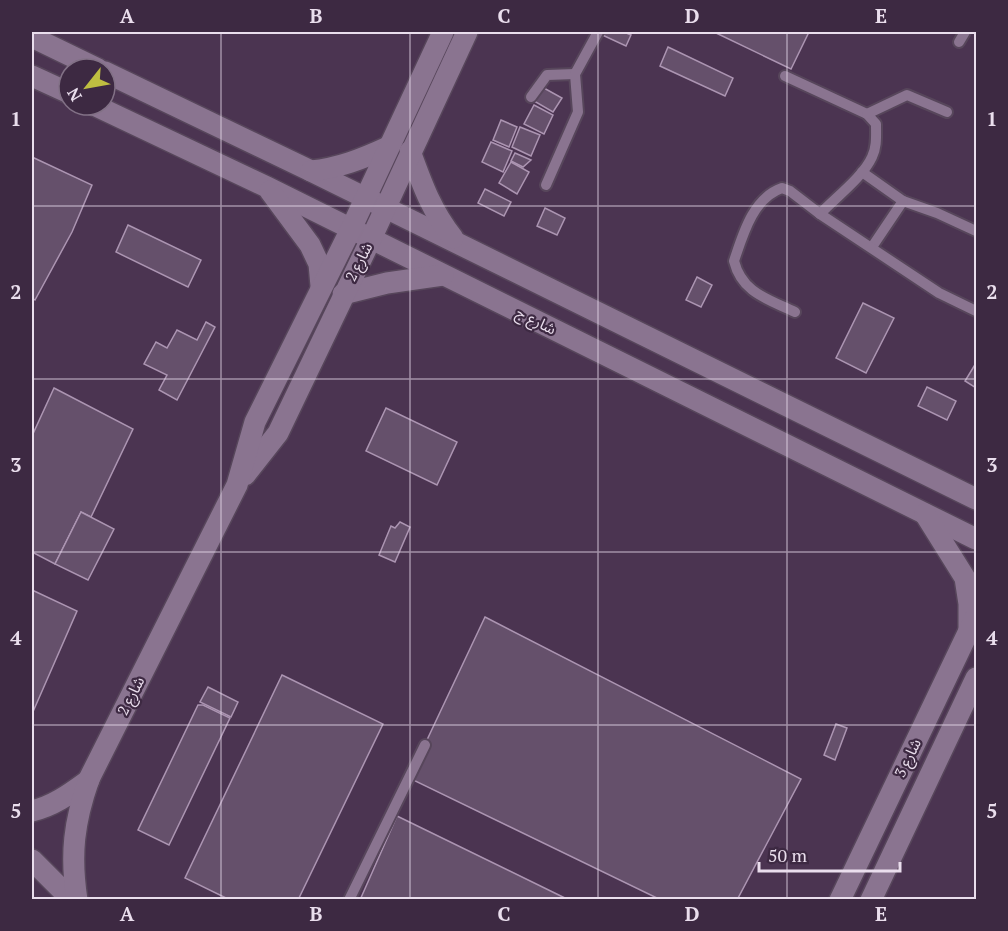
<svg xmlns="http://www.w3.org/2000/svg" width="1008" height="931" viewBox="0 0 1008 931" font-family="'PT Serif','Noto Sans Arabic',serif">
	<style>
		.built { fill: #4b3451; fill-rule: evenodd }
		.building { fill: #65506b; stroke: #ac95b2; stroke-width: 1.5 }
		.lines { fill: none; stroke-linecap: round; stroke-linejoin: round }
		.service-casing { stroke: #57465b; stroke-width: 14 }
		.minor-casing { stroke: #57465b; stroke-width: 24 }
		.service { stroke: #8a7490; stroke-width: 10 }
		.minor { stroke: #8a7490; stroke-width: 21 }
		.grid { fill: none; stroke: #eadeed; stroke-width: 1.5; stroke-opacity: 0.55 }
		.labels { text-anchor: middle; stroke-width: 4.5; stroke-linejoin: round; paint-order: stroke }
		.street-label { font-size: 15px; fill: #eadeed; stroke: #3d2942 }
		.neatline { fill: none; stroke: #eadeed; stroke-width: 2 }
		.grid-label { font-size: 20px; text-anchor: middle; font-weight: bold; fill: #eadeed }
	</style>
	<rect width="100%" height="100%" fill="#3d2942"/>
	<path class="built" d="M32,32h944v867h-944zM69,69h36v36h-36z"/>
	<g class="building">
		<polygon points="599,32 624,32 631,35 626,46 598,33"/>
		<polygon points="714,32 809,32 791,69"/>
		<polygon points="668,47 733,78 725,96 660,66"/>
		<polygon points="542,87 562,98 553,112 534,101"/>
		<polygon points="534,105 553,115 544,134 524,124"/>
		<polygon points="501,120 517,127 509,147 493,140"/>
		<polygon points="520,127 540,135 531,156 512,147"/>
		<polygon points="491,142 512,151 503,172 482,162"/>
		<polygon points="515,153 531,160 523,167 511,161"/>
		<polygon points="32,157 92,185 72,232 35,300 32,298"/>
		<polygon points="511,162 529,172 517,194 499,183"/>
		<polygon points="485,189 511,202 504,216 478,203"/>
		<polygon points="545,208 565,218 557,235 537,226"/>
		<polygon points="128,225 201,260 188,287 116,252"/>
		<polygon points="697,277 712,285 701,307 686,300"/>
		<polygon points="863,303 894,318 866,373 836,358"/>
		<polygon points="206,322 215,327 177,400 159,390 167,375 144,364 156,342 167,348 177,330 197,340"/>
		<polygon points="976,363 976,388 965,381"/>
		<polygon points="927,387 956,401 947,420 918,406"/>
		<polygon points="54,388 133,429 91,517 81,512 55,564 32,552 32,436"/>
		<polygon points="386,408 457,442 437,485 366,451"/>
		<polygon points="81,512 114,529 88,580 55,564"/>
		<polygon points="400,522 410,527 395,562 379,555 391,526 395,528"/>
		<polygon points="32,590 77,611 32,714"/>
		<polygon points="485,617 801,779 737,900 661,900 409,778"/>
		<polygon points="282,675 383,724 298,900 230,900 185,878"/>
		<polygon points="208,687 238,702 231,717 200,702"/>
		<polygon points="198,705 203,705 230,718 169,845 138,830"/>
		<polygon points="836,724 847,728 835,760 824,755"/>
		<polygon points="397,816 569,900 360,900"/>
	</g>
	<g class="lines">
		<g class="service-casing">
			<g id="service">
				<polyline points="959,42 965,32"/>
				<path d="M785,76l82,38 9,10c0,12 1,23 -4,33 -9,20 -37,41 -52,57"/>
				<polyline points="531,97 547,75 575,74"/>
				<polyline points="867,114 907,95 947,112"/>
				<polyline points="862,172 903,201 937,213 976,231"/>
				<polyline points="546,185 578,112 575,74 598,32"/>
				<polyline points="872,247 903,201"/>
				<path d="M795,312c-27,-13 -53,-19 -61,-51 9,-27 19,-63 48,-73l8,3 30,23 119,79 37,18"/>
				<polyline points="349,900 425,745"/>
			</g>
		</g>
		<g class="minor-casing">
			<g id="minor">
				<polyline points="32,37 98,69"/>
				<polyline points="105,72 311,171 976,499"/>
				<polyline points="32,76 69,93"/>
				<polyline points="94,105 267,187 976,539"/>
				<path d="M410,151c12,33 21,59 43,87"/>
				<path d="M311,171c28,-3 51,-12 77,-24"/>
				<polyline points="270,191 310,245 319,264 321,286"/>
				<polyline points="343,294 387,283 443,275"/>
				<polyline points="245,475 278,433 371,239 467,32"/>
				<polyline points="925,514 965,578 969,604 969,631"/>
				<path d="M32,811c22,-5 39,-18 57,-31"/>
				<polyline points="32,860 72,900"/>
				<path d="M77,900c-7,-46 -3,-78 12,-121l148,-294 18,-63 96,-193 92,-197"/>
				<polyline points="840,900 976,616"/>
				<polyline points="871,900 976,678"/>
			</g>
		</g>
		<use href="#service" class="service"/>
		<use href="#minor" class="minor"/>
	</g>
	<path class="grid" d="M221,32v868M410,32v868M598,32v868M787,32v868M32,206h944M32,379h944M32,552h944M32,725h944"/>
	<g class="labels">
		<g class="street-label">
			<text transform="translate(359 262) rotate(-63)" y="5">شارع 2</text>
			<text transform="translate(536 321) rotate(26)" y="5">شارع ج</text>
			<text transform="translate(131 696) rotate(-63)" y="5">شارع 2</text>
			<text transform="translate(908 758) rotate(-64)" y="5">شارع 3</text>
		</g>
	</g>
	<rect width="1008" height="931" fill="none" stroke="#3d2942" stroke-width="66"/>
	<g transform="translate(87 87) rotate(239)"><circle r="28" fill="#3d2942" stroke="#827186" stroke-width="1.5"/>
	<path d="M0-4.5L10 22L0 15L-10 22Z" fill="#bfbe41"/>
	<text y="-9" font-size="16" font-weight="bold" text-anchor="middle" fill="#eadeed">N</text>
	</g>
	<path d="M759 862v9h141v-9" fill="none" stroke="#eadeed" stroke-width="3"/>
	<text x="768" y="862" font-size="18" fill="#eadeed" stroke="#3d2942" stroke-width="4.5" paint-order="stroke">50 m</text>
	<rect x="33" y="33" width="942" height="865" class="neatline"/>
	<g class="grid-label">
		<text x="127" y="23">A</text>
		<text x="316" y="23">B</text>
		<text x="504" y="23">C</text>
		<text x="692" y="23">D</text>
		<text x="881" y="23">E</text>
		<text x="16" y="126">1</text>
		<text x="992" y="126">1</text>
		<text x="16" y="299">2</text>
		<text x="992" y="299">2</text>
		<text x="16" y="472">3</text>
		<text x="992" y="472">3</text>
		<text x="16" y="645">4</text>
		<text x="992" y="645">4</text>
		<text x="16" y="818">5</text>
		<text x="992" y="818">5</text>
		<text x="127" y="921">A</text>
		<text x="316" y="921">B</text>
		<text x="504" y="921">C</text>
		<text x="692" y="921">D</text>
		<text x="881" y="921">E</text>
	</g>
</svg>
